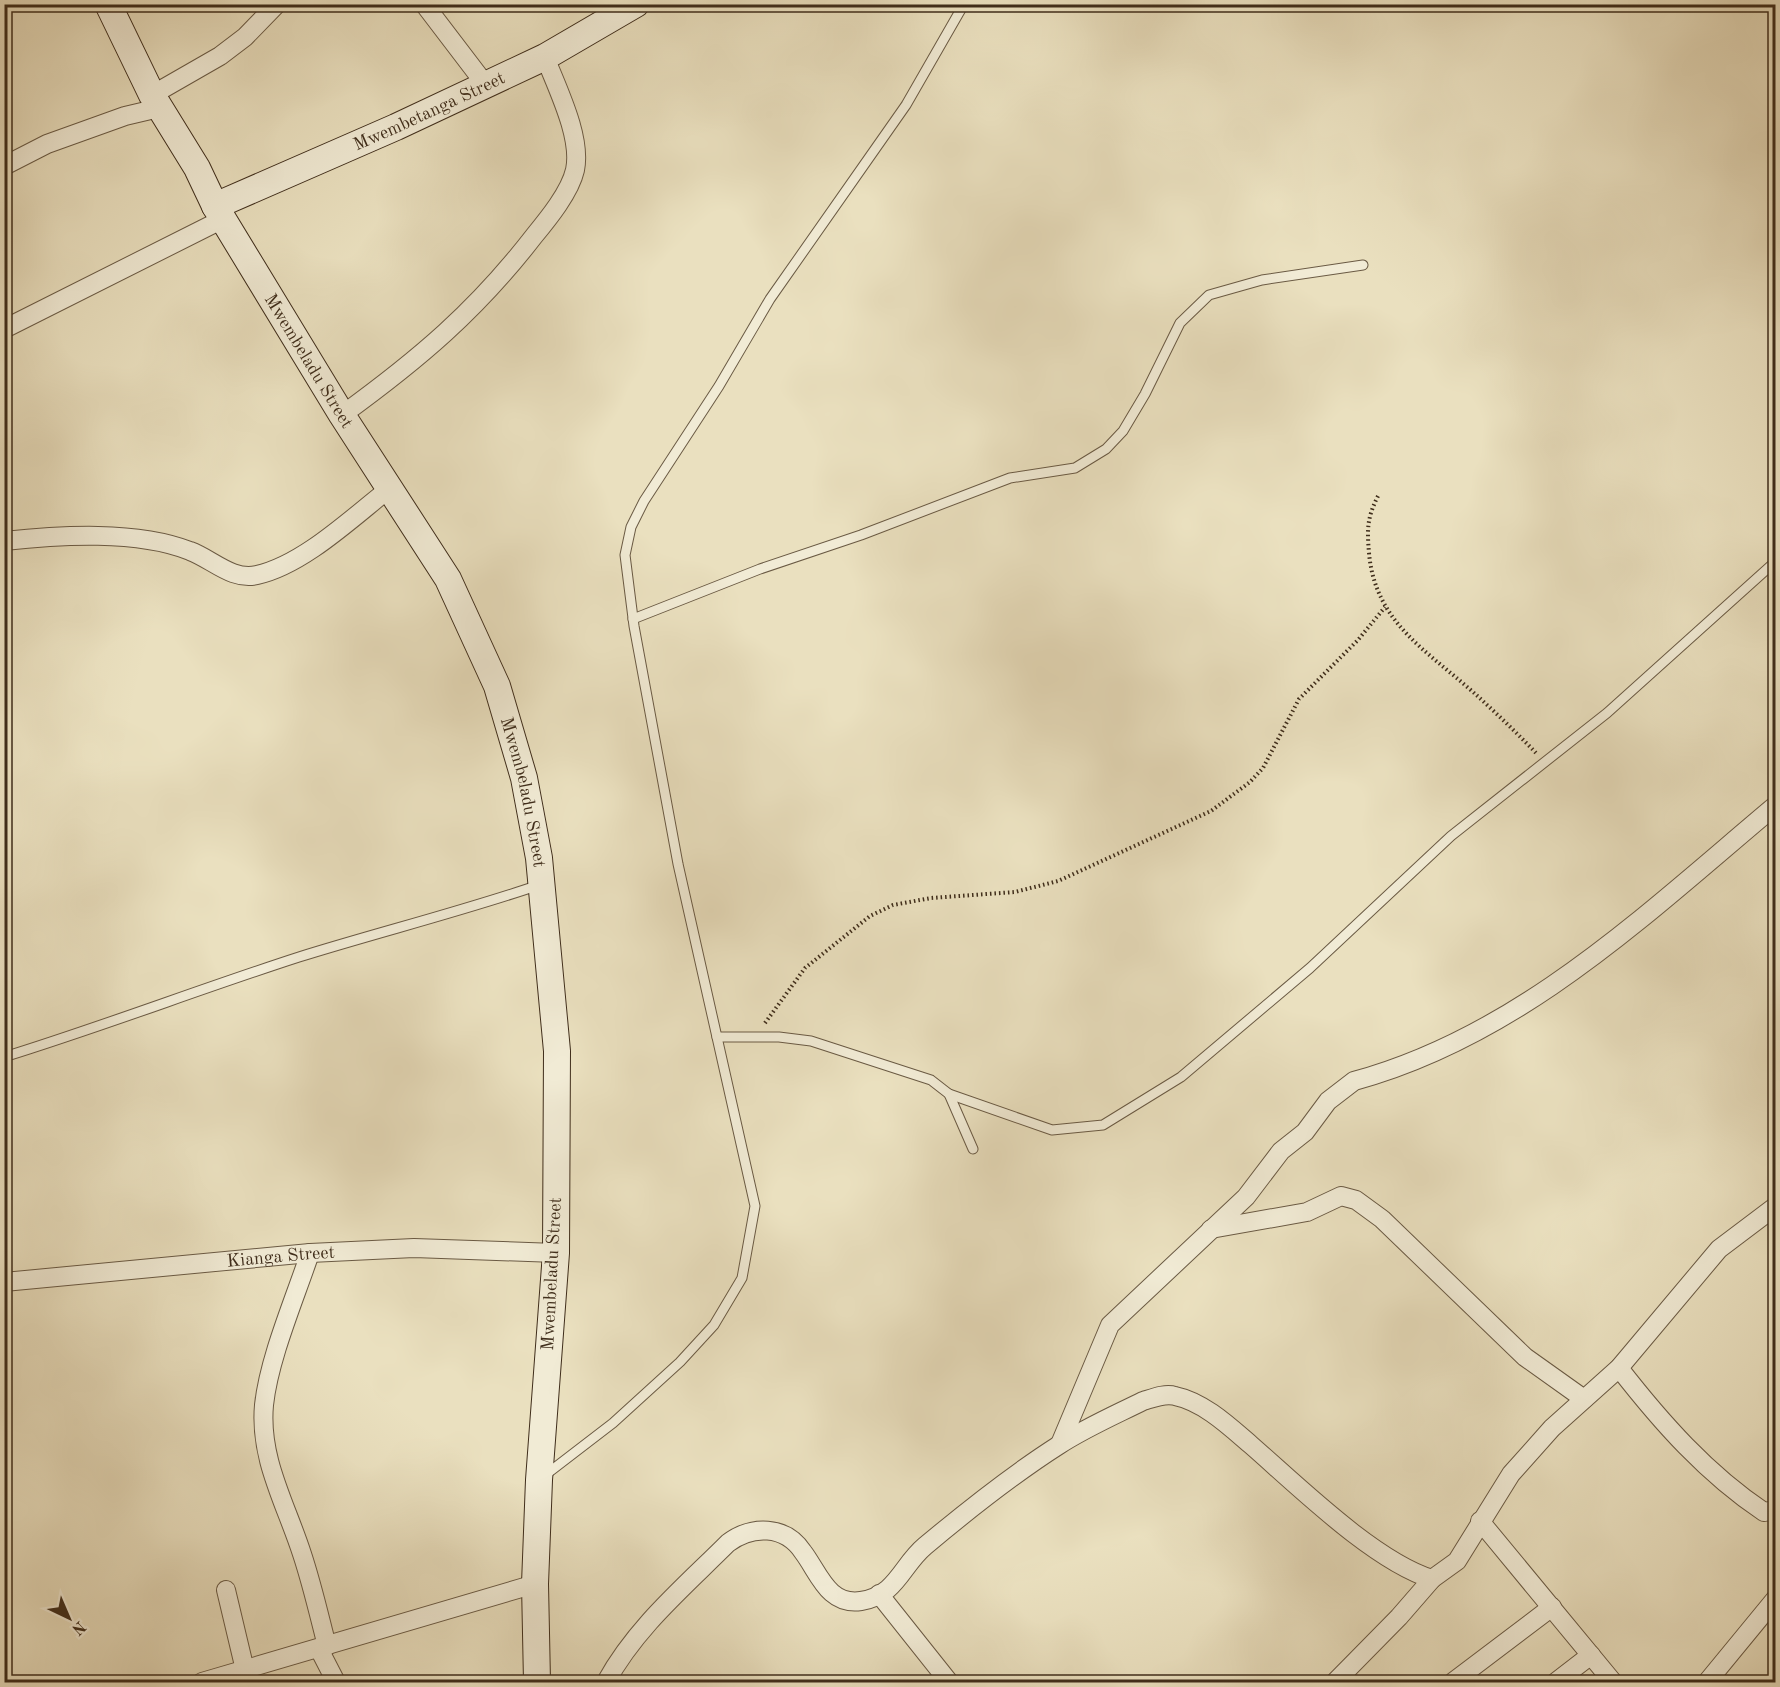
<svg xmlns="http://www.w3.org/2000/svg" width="1780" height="1687" viewBox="0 0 1780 1687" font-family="'Old Standard TT',serif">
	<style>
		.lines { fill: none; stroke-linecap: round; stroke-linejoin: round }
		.lane-casing { stroke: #6a5a44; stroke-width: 11 }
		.street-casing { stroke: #6a5a44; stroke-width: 20 }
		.secondary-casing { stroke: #3f2d1b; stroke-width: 28 }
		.path { stroke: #3f2d1b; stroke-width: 4; stroke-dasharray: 1.5 3; stroke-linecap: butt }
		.lane { stroke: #f1ebd5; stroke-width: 9 }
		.street { stroke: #f1ebd5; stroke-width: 18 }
		.secondary { stroke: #f1ebd5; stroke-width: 26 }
		.labels { text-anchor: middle; stroke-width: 5; stroke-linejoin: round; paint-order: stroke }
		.street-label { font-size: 18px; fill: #3f2d1b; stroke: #f1ebd5 }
	</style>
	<rect width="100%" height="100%" fill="#eae0bf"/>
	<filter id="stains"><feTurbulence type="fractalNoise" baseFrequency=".00333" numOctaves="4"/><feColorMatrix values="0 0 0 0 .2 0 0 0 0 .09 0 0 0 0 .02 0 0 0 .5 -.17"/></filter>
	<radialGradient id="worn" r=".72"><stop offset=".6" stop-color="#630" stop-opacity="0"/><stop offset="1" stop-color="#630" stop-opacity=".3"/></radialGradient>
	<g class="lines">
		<g class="lane-casing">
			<g id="lane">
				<polyline points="633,619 760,569 861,535 1010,478 1075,468 1106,449 1123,431 1145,394 1180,323 1209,295 1262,280 1363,265"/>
				<polyline points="717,1037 779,1037 811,1041 931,1080 949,1094 973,1149"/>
				<path d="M4,1057c100,-31 196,-68 295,-100 80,-25 161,-45 240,-72"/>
				<polyline points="949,1094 1052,1130 1103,1125 1181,1077 1310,968 1451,836 1607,713 1776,561"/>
				<polyline points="544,1476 613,1423 680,1362 714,1325 742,1278 755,1206 678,864 634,626 625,555 631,527 644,501 719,386 770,299 906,105 964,4"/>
			</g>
		</g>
		<g class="street-casing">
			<g id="street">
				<polyline points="424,4 485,84"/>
				<polyline points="152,95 220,56 245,37 277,4"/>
				<polyline points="4,166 47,144 125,116 159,108"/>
				<polyline points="4,329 223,219"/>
				<path d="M342,415c77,-56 134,-104 192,-179 14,-17 36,-44 41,-66 7,-33 -18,-82 -30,-113"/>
				<path d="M4,541c56,-6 133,-11 186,10 22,8 42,30 67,24 46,-10 96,-58 133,-87"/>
				<polyline points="1211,1229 1307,1212 1341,1196 1356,1200 1382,1219 1525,1357 1584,1399"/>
				<path d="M310,1253c-15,45 -41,105 -46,152 -5,54 22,99 38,149 10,30 17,61 25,92"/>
				<path id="s1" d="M4,1282l306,-29 104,-5 142,5"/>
				<path d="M1619,1368c42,54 88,106 145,144l12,-2"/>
				<path d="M1060,1444l50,-119 136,-128 35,-46 24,-19 23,-31 26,-20c166,-45 293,-168 422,-276"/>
				<polyline points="1480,1521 1613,1682"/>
				<polyline points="226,1590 245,1670"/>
				<polyline points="879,1594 949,1682"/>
				<polyline points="319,1649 336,1682"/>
				<polyline points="202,1682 535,1584"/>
				<path d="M606,1682c30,-55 78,-95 122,-139 24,-18 57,-18 75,9 16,21 25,54 58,49 36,-6 40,-35 64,-55 43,-36 87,-71 134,-101 26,-17 56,-30 84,-44 10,-3 22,-8 32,-5 29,6 55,31 76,49 47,41 123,116 181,134l25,-18 54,-87 41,-46 67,-60 100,-119 57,-43"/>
				<polyline points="1335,1682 1399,1617 1432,1579"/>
				<polyline points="1453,1682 1552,1607"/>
				<polyline points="1556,1682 1591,1655"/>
				<polyline points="1707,1682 1776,1598"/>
			</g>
		</g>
		<g class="secondary-casing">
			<g id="secondary">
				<path id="s2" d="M108,4l44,91 45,73 18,38 127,209 106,164 49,107 27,92 15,80 18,193 -1,202 -17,227 -4,104 2,98"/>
				<path id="s3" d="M215,206l181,-79 149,-70 91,-53"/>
			</g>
		</g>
		<g class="path">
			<path d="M1378,496c-11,22 -11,33 -9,57 6,69 57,97 104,139 21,19 43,40 63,61"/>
			<polyline points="765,1023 805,968 870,916 893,905 931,898 1015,892 1058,881 1211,811 1250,782 1263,768 1299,699 1358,640 1385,607"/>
		</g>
		<use href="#lane" class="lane"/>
		<use href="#street" class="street"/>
		<use href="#secondary" class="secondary"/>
	</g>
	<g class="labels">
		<g class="street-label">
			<text dy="6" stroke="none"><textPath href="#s3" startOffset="234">Mwembetanga Street</textPath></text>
			<text dy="6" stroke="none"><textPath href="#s2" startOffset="410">Mwembeladu Street</textPath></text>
			<text dy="6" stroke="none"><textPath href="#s2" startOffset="896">Mwembeladu Street</textPath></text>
			<text dy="6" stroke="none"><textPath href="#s1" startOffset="278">Kianga Street</textPath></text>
			<text transform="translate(551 1274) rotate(-87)" y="6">Mwembeladu Street</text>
		</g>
	</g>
	<rect width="1780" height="1687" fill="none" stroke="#eae0bf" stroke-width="24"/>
	<rect x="6" y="6" width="1768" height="1675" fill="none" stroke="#3f2d1b" stroke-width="3"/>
	<rect x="12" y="12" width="1756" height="1663" fill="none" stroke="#3f2d1b" stroke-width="1.5"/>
	<g transform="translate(69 1618) rotate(136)" stroke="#f1ebd5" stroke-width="4.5" paint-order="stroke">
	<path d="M0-4.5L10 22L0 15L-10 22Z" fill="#3f2d1b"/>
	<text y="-9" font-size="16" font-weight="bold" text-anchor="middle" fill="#3f2d1b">N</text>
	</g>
	<rect width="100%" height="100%" filter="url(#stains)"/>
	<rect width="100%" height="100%" fill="url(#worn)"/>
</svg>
